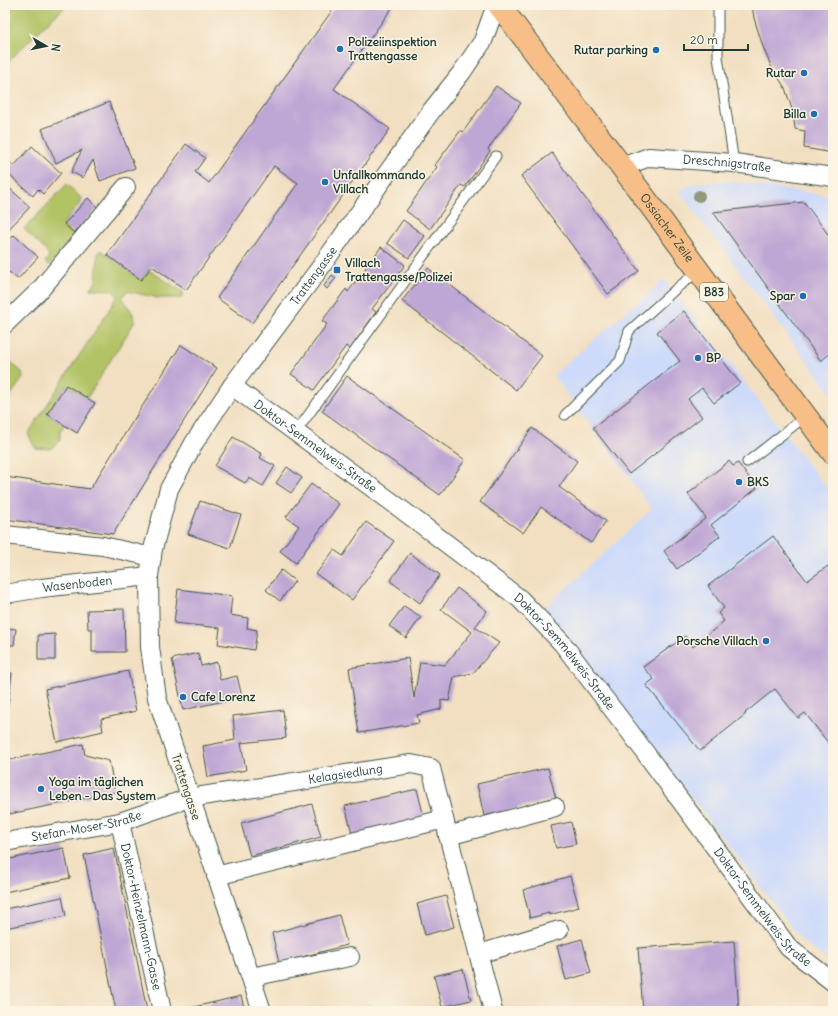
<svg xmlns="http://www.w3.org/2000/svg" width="838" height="1016" viewBox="0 0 838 1016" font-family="Delius,sans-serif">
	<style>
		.built { fill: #cedafa }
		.green { fill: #b2c366; stroke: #68804d }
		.building { fill: #bfa7d5 }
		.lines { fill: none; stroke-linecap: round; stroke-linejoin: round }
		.lane-casing { stroke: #3f5549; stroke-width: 11 }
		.street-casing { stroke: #3f5549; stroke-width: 20 }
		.primary-casing { stroke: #3f5549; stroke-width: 24 }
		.lane { stroke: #fff; stroke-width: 9 }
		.street { stroke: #fff; stroke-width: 18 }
		.primary { stroke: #f7be88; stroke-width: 22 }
		.tree { fill: #92987a }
		.poi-dot { fill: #1f6fb2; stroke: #fcf5e5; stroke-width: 1.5 }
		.labels { text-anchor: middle; stroke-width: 3; stroke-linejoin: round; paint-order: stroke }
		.shield { fill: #fcf5e5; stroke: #617469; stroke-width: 1 }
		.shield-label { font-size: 11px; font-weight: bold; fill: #1f3d34 }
		.poi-label { font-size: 12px; font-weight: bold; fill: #1f3d34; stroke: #fcf5e5; text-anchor: start }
		.street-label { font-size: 12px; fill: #1f3d34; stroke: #fcf5e5 }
	</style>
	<rect width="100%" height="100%" fill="#fcf5e5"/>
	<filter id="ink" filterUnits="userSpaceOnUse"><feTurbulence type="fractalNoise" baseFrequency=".025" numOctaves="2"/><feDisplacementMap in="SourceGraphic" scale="8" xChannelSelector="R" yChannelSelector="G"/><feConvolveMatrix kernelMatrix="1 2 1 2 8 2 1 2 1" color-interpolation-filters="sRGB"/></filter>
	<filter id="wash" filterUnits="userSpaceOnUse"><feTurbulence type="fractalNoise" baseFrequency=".012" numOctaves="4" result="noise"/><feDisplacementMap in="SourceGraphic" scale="16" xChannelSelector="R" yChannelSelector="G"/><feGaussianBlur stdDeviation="0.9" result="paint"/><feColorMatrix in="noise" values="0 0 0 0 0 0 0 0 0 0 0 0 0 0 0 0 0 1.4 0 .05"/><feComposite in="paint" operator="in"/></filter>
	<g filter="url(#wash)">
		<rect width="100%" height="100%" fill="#f2dfc1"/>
		<g class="built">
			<polygon points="727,181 833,196 833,396 679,191 696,183"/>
			<polygon points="664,279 833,496 833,965 802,941 545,608 652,509 553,375"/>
		</g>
		<g class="green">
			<polygon points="5,5 67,5 42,28 5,65"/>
			<polygon points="67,184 81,198 79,204 62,225 76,236 49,265 45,262 49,257 46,251 24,229"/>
			<polygon points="101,250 141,280 149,270 183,292 182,298 158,298 127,291 122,297 133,314 134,323 87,398 66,385 47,414 64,425 60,431 60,441 51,449 35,448 28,434 118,296 112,290 90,289 96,282 98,254"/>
			<polygon points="7,359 22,372 23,378 5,403 5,360"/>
		</g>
		<g id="blocks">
			<g class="building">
				<polygon points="336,5 394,5 334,89 390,129 252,323 217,298 298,183 274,166 186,290 152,266 141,280 107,255 186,144 205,158 195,172 209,183"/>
				<polygon points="752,5 833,5 833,153 804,148 805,131 795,129 793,112 785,88 771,66 763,47 754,18"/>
				<polygon points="496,86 521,103 488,149 490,151 465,187 461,185 430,229 406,211 437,167 435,165 461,130 463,132"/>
				<polygon points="109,102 135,168 100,181 93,160 83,178 71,172 82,150 56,163 42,129"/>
				<polygon points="32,146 61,173 43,194 38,189 33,196 5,171 5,169 10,163 14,166"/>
				<polygon points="552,153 639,271 608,294 521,176"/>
				<polygon points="5,184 30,207 5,233"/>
				<polygon points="88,198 98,208 74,233 64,224"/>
				<polygon points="804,202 833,241 833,351 821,361 713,212"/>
				<polygon points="403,220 425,236 409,258 387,243"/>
				<polygon points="14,235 38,257 18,279 5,269 5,242 6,244"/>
				<polygon points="381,247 405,265 372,309 376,312 350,349 346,346 314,390 291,374 327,324 322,321 346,289 348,292"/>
				<polygon points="428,268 542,356 516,390 402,301"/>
				<polygon points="332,275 336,278 327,289 324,286"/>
				<polygon points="684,311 740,383 714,403 702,388 688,399 702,417 629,474 593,428 680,361 657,332"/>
				<polygon points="181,345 217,368 113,534 5,519 5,477 90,489"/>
				<polygon points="347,376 465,460 440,495 322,411"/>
				<polygon points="66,385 95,403 77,433 47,414"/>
				<polygon points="532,428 577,461 559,487 606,521 591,543 541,507 523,533 480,502"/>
				<polygon points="233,437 262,454 260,458 275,466 263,486 249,478 245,483 215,466"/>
				<polygon points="729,461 733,466 738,463 757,488 711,525 720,536 677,569 664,551 706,518 688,494"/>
				<polygon points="287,467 302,478 291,493 276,483"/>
				<polygon points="311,484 339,504 296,563 280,551 299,526 286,517"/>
				<polygon points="200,501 241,515 230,548 188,534"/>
				<polygon points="366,522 394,541 352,600 316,574 334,550 343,556"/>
				<polygon points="773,536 807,581 828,566 833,573 833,749 805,713 798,718 775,689 745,713 746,714 700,751 646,685 654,679 643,667 685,636 693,647 724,621 718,613 724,608 708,586"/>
				<polygon points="410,553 440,575 420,603 390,581"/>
				<polygon points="281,570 295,581 280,601 266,590"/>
				<polygon points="457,588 487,611 475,627 499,643 473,673 454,677 449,701 441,700 441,709 417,715 419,723 359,733 349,668 408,658 414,698 420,662 445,665 472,632 441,609"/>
				<polygon points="178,589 232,596 230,615 248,618 247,628 257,630 254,650 218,644 220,628 174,623"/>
				<polygon points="404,606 421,617 406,638 389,626"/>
				<polygon points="124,609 125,652 92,652 92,629 88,629 87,610"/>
				<polygon points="5,628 16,629 14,645 5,645"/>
				<polygon points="55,634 55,660 38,660 38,635"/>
				<polygon points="198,653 201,666 217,662 220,680 237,676 242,697 183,710 172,659"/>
				<polygon points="128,671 136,711 101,719 103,731 57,742 45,689"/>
				<polygon points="5,672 12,673 8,705 5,704"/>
				<polygon points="283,710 286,738 241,743 246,770 208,777 203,746 235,740 233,716"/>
				<polygon points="83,744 85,755 109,761 115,792 5,815 5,761"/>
				<polygon points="548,768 556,799 484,816 477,784"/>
				<polygon points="417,789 425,821 353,837 345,806"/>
				<polygon points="312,804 321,837 250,856 241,823"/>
				<polygon points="571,822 576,844 556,848 551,826"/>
				<polygon points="64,848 70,878 5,892 5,860"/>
				<polygon points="114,848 136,955 147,1011 116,1011 84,855"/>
				<polygon points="570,876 579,907 549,915 549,913 530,918 523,890"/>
				<polygon points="446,896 454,927 425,935 417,904"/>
				<polygon points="62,897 66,916 5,928 5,909"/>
				<polygon points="339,915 347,945 279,963 272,933"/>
				<polygon points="582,939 591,973 566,980 557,946"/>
				<polygon points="734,941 739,1011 643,1011 638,948"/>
				<polygon points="463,969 471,1000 442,1007 434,976"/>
				<polygon points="241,996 245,1011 181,1011 181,1010"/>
				<polygon points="369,1008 370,1011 357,1011 357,1010"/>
				<polygon points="597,1008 597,1011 588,1011"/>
			</g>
		</g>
	</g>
	<g filter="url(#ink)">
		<use href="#blocks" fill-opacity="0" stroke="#3f5549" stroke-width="1"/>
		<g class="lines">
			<g class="lane-casing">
				<g id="lane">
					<polyline points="718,5 718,57 734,163"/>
					<polyline points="565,415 620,361 629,331 678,287 699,271"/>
					<polyline points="296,432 496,156"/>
					<polyline points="747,462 806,416"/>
				</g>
			</g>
			<g class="street-casing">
				<g id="street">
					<path id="s1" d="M622,167l27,-10 85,6 99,14"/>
					<polyline points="5,324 40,290 126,187"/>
					<path id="s2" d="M232,386l157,114 131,99 42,44 68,89 159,216 44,34"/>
					<polyline points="5,535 103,546 152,557"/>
					<path id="s3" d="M5,594l37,-6 107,-12"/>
					<path id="s4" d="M120,822l42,189"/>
					<polyline points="448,836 555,807"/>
					<path id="s5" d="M5,842l115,-20 69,-24 222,-34 20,4 62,243"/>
					<polyline points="216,876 444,819"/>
					<polyline points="479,954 559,930"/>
					<polyline points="251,977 350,957"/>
					<path id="s6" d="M262,1011l-105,-313 -7,-51 -1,-71 4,-27 16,-60 25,-46 38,-57 88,-118 112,-158 30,-38 21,-31 13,-36"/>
				</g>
			</g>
			<g class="primary-casing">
				<g id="primary">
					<path id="s7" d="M499,5l123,162 211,286"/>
				</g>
			</g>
			<use href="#lane" class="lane"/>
			<use href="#street" class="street"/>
			<use href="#primary" class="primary"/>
		</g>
		<circle class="tree" cx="699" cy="196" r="6"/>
	</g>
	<g class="poi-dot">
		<circle cx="340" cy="49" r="4"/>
		<circle cx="656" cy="50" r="4"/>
		<circle cx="804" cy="73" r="4"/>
		<circle cx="814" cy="114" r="4"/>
		<circle cx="325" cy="182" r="4"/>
		<rect x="333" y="266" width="8" height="8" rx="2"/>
		<circle cx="803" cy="296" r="4"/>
		<circle cx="698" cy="358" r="4"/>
		<circle cx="739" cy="482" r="4"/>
		<circle cx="766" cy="641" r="4"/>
		<circle cx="183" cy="697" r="4"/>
		<circle cx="41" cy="789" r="4"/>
	</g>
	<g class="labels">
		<rect class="shield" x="700" y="283" width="28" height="18" rx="3"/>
		<g class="shield-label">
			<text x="714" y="296">B83</text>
		</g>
		<g class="poi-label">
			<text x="348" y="46">Polizeiinspektion<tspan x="348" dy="14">Trattengasse</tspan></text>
			<text x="648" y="54" text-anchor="end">Rutar parking</text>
			<text x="796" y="77" text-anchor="end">Rutar</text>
			<text x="806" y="118" text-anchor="end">Billa</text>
			<text x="333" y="179">Unfallkommando<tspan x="333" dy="14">Villach</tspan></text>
			<text x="345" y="267">Villach<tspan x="345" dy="14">Trattengasse/Polizei</tspan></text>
			<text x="795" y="300" text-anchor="end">Spar</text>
			<text x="706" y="362">BP</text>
			<text x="747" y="486">BKS</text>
			<text x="758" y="645" text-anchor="end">Porsche Villach</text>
			<text x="191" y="701">Cafe Lorenz</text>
			<text x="49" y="786">Yoga im täglichen<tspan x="49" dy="14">Leben - Das System</tspan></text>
		</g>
		<g class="street-label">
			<text dy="4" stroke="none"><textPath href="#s1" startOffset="107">Dreschnigstraße</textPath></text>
			<text dy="4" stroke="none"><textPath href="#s7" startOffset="279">Ossiacher Zeile</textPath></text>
			<text dy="4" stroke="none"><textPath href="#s6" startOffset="800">Trattengasse</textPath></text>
			<text dy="4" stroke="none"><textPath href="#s2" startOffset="103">Doktor-Semmelweis-Straße</textPath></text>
			<text dy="4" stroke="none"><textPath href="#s3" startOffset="73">Wasenboden</textPath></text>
			<text dy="4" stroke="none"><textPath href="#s2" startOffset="427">Doktor-Semmelweis-Straße</textPath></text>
			<text dy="4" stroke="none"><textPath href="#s5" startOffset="348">Kelagsiedlung</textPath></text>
			<text transform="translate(186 787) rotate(72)" y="4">Trattengasse</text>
			<text dy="4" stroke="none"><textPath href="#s5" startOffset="83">Stefan-Moser-Straße</textPath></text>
			<text dy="4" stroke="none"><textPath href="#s2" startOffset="751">Doktor-Semmelweis-Straße</textPath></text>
			<text dy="4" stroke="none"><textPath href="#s4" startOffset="97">Doktor-Heinzelmann-Gasse</textPath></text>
		</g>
	</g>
	<rect width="838" height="1016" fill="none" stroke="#fcf5e5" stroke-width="20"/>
	<g transform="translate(46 46) rotate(99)" stroke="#fcf5e5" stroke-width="3" paint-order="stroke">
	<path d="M0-3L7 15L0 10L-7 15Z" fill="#1f3d34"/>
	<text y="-6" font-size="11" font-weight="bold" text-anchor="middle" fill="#1f3d34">N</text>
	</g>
	<path d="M684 44v6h64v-6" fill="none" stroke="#1f3d34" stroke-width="2"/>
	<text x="690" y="44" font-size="12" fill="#1f3d34" stroke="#fcf5e5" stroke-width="3" paint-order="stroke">20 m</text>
</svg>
